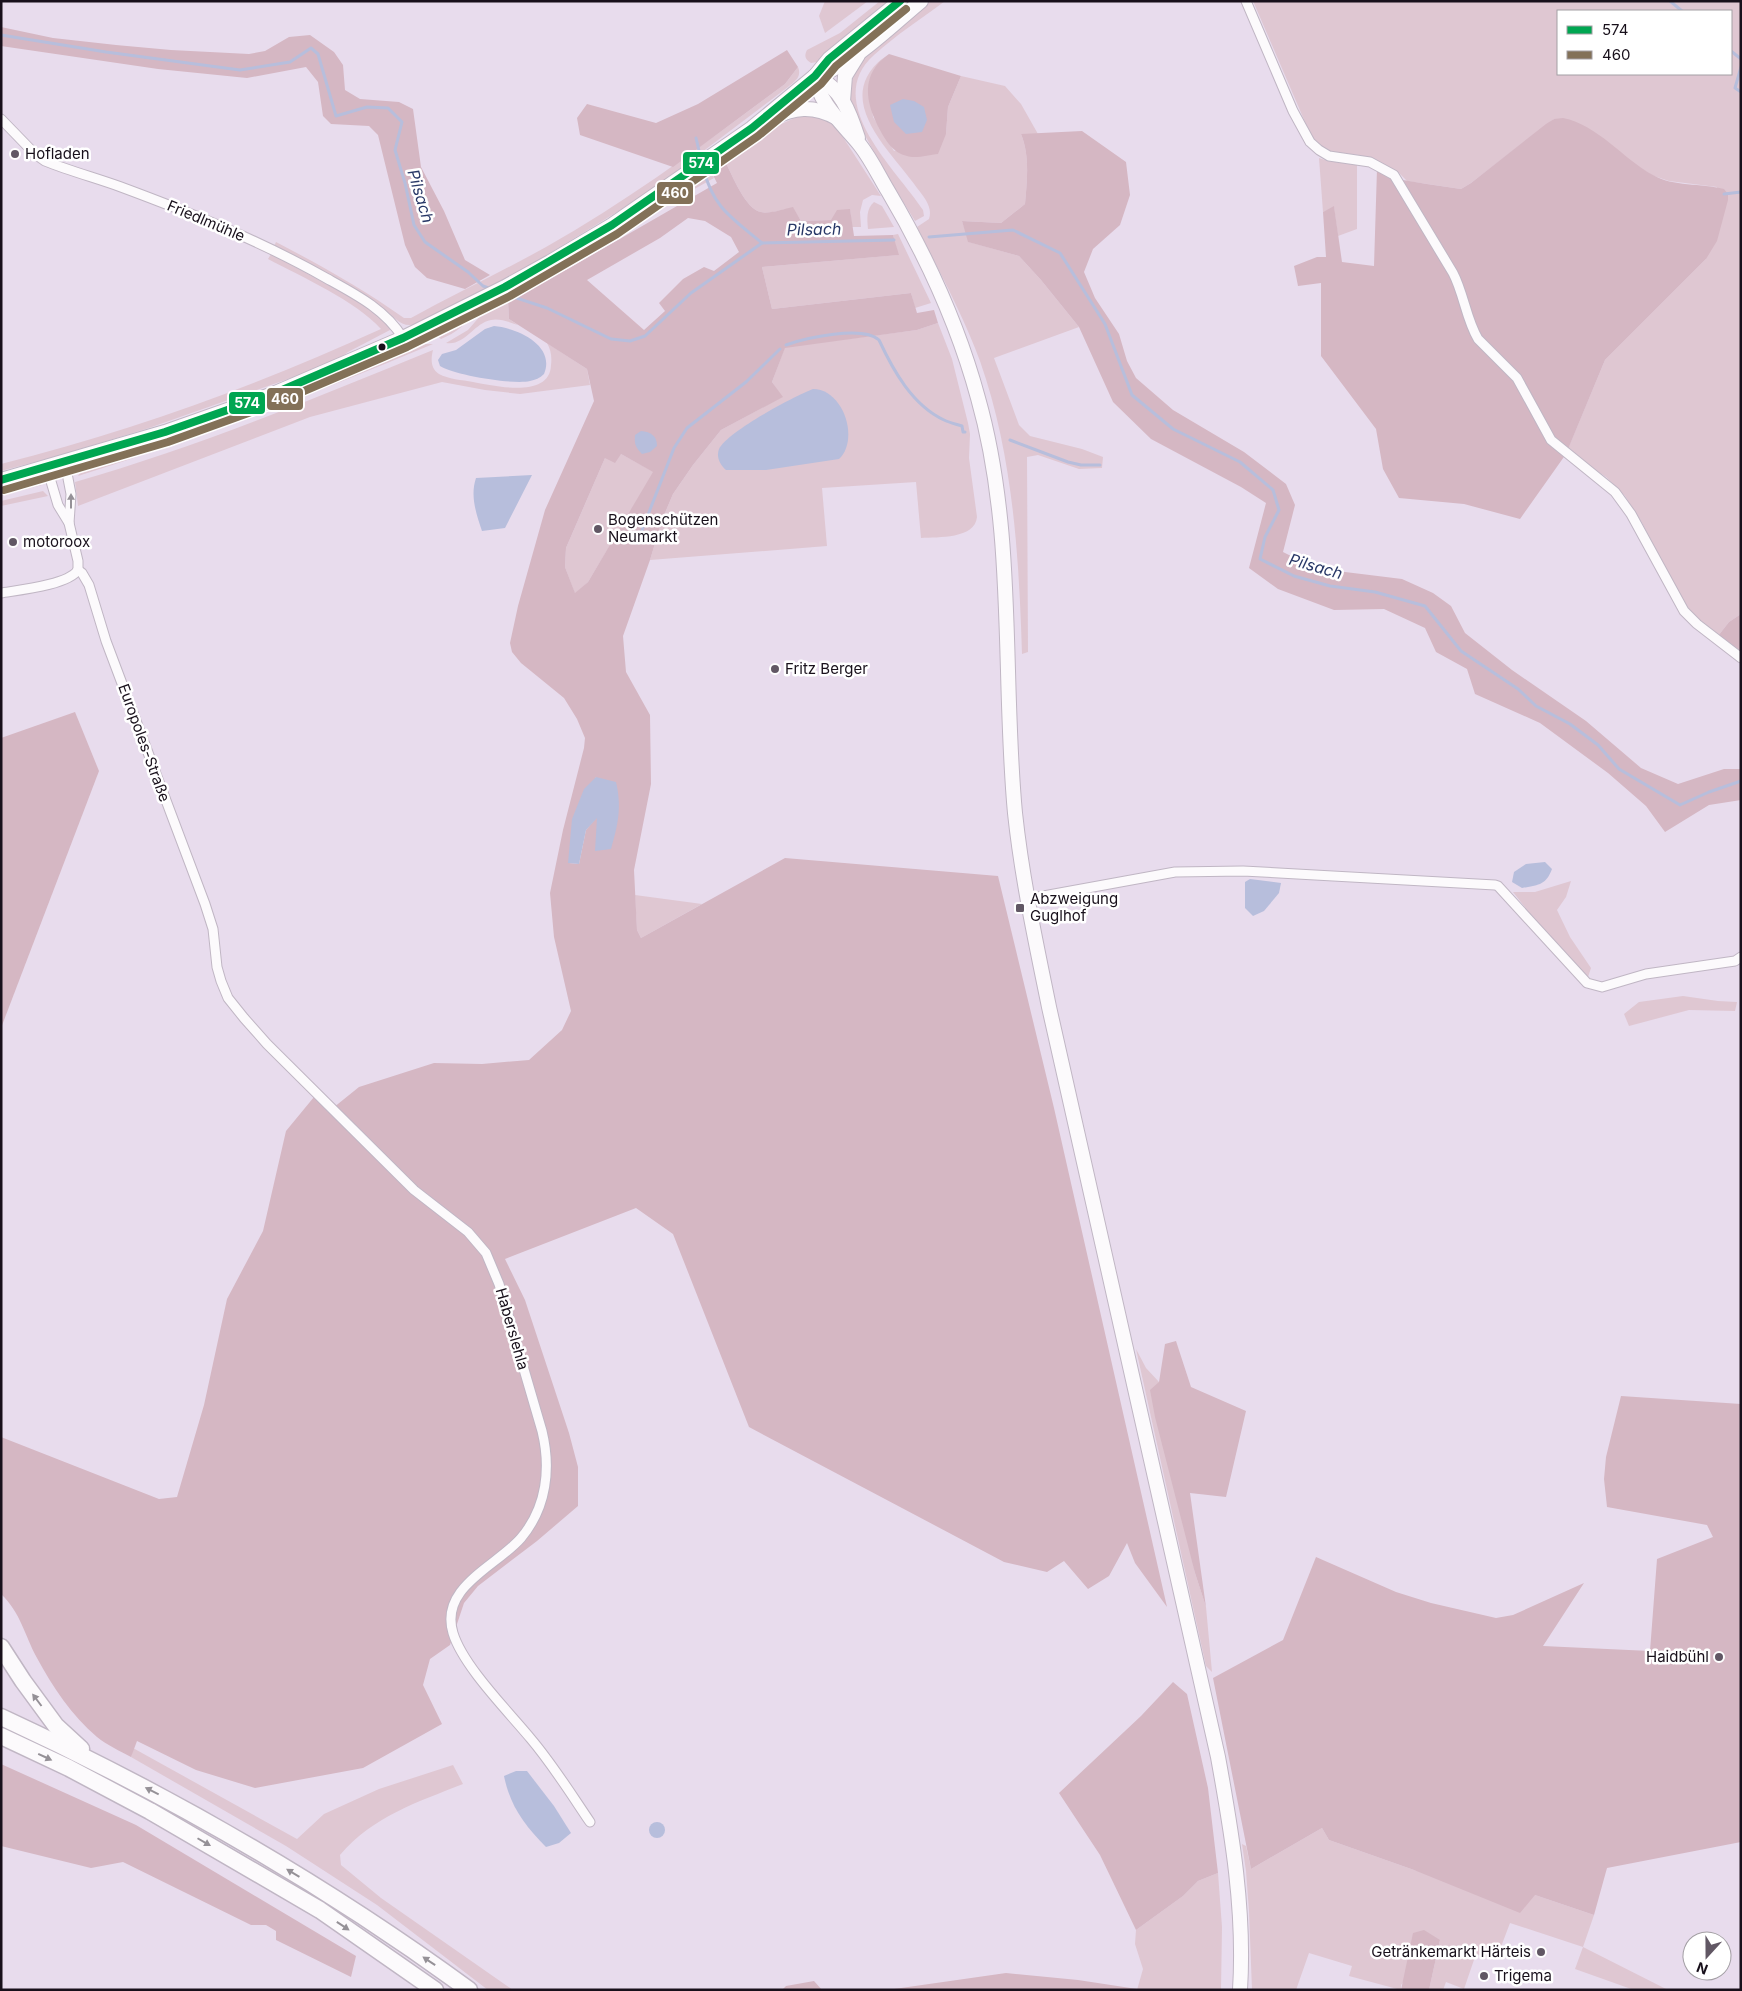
<svg xmlns="http://www.w3.org/2000/svg" width="1742" height="1991" viewBox="0 0 1742 1991" font-family="Inter,sans-serif">
	<style>
		.green { fill: #dfc7d2; fill-rule: evenodd }
		.forest { fill: #d5b7c3; fill-rule: evenodd }
		.water { fill: #b7bedc }
		.lines { fill: none; stroke-linecap: round; stroke-linejoin: round }
		.stream { stroke: #b7bedc; stroke-width: 3 }
		.minor-casing { stroke: #c0b6c4; stroke-width: 11 }
		.primary-casing { stroke: #c0b6c4; stroke-width: 16 }
		.motorway-casing { stroke: #c0b6c4; stroke-width: 19 }
		.minor { stroke: #fcfafc; stroke-width: 9 }
		.primary { stroke: #fcfafc; stroke-width: 14 }
		.motorway { stroke: #fcfafc; stroke-width: 16 }
		.bus-1-casing { stroke: #fff; stroke-width: 11 }
		.bus-2-casing { stroke: #fff; stroke-width: 11 }
		.bus-1 { stroke: #00a651; stroke-width: 8 }
		.bus-2 { stroke: #837158; stroke-width: 8 }
		.oneway { fill: #959197 }
		.poi-dot { fill: #615764; stroke: #fff; stroke-width: 2 }
		.bus-dot { fill: #18101b; stroke: #fff; stroke-width: 2 }
		.labels { text-anchor: middle; stroke-width: 5; stroke-linejoin: round; paint-order: stroke }
		.poi-label { font-size: 15px; fill: #18101b; stroke: #fff; text-anchor: start }
		.street-label { font-size: 15px; fill: #18101b; stroke: #fff }
		.water-label { font-size: 16px; font-style: italic; fill: #283867; stroke: #fff }
		.line-badge { stroke: #fff; stroke-width: 2 }
		.badge-label { font-size: 14px; text-anchor: middle; font-weight: bold; fill: #fff }
	</style>
	<rect width="100%" height="100%" fill="#e8dced"/>
	<g class="green">
		<polygon points="825,1 868,1 825,33 819,16"/>
		<path d="M880,1h11l-74,61 -6,1c-6,-4 -7,-7 -4,-13l33,-17z"/>
		<path d="M931,1h14c-24,18 -49,34 -71,54 -53,47 23,115 49,155l1,6 -9,5 -29,-47 -25,-46 -11,-25 -1,-9 6,-23 8,-14z"/>
		<path d="M1253,1h488v613l-12,8 -11,14 -19,-15 -13,-14 -45,-86 -16,-25 -19,-19 -39,-26 38,-91 101,-101 11,-72 -48,-6 -15,-5 -100,-57 -83,64 -10,6 -54,-8 -8,-8 -23,-13 -17,-5 -27,-3 -8,-3 -8,-6 -8,-14zM1558,11h173v63h-173z"/>
		<path d="M883,58l-10,14 -4,10 4,35 21,34 52,-17 2,-27 13,-31 44,10 16,18 17,30h-17c9,22 6,47 4,70l-24,19 -39,-2 7,21 50,14 22,24 38,47 -85,31 25,67 11,11 52,13 21,8 -1,11 -23,1 -41,-14 -11,2 1,195 -6,2c-3,-98 -9,-199 -42,-293 -17,-46 -41,-90 -63,-134l12,-8c4,-12 -5,-22 -12,-31 -26,-37 -86,-88 -34,-130z"/>
		<path d="M798,67c4,10 -3,14 -10,20l-140,106 -124,76 -108,55c-14,5 -23,-8 -33,-16 -30,-24 -74,-43 -109,-62l2,-4c44,23 87,47 128,76h7c44,-24 90,-46 135,-71 84,-47 161,-105 239,-163z"/>
		<path d="M805,115l21,4 13,12 42,65 -9,-1 -9,5 -3,12 1,15h-9l-2,-17 -19,10 -30,1 -8,-13c-10,1 -22,6 -32,4 -15,-2 -29,-37 -36,-51 25,-16 51,-39 80,-46z"/>
		<polygon points="1319,158 1328,161 1357,165 1357,229 1338,236 1334,207 1323,212"/>
		<polygon points="711,171 714,178 625,228 626,224 631,219"/>
		<path d="M874,202l8,4 12,21 -26,2c-1,-10 -2,-20 6,-27z"/>
		<path d="M610,234h6l-140,78c-10,12 -20,21 -35,27l-4,-3v-4l7,-6 93,-49z"/>
		<polygon points="898,234 931,303 915,308 911,293 772,309 762,267 898,255 893,235"/>
		<path d="M271,254l96,52 23,20v4l-42,22 -12,9 -31,12 -156,55 -92,28 -56,15v-7c131,-33 257,-79 380,-135 -25,-28 -79,-52 -113,-70z"/>
		<path d="M508,300l1,19 9,6c-9,-3 -19,-7 -27,-5 -17,3 -26,26 -45,23l22,-13 13,-15z"/>
		<path d="M938,323l14,36 16,64 2,11 -1,24 8,59c-2,22 -39,20 -56,21l-5,-56 -94,6 5,58 -177,14 12,-40 11,-26 20,-29 28,-35 61,-33 -10,-15 13,-35 132,-17z"/>
		<path d="M547,343l40,26 3,16 -70,9 -35,-4 -43,-8 -132,35 -232,89 -3,-24c123,-35 240,-84 358,-132 -2,8 -3,18 6,24 9,5 23,6 34,8 22,4 77,17 78,-17 1,-8 0,-15 -4,-22z"/>
		<path d="M423,344h10c-117,49 -234,94 -355,132l3,-5 14,-7 108,-34 160,-65z"/>
		<polygon points="621,454 654,472 588,582 575,594 565,567 566,548 605,458"/>
		<polygon points="29,483 42,485 1,496 1,490"/>
		<polygon points="43,491 48,496 1,506 1,501"/>
		<polygon points="1571,881 1566,897 1557,910 1570,937 1591,968 1588,977 1530,914 1513,892 1535,892"/>
		<polygon points="635,895 702,904 641,938 637,930"/>
		<polygon points="1683,996 1718,1001 1737,1002 1735,1011 1689,1010 1629,1026 1624,1014 1639,1002"/>
		<polygon points="1136,1349 1146,1368 1159,1382 1195,1573 1206,1607 1212,1672 1206,1666"/>
		<path d="M133,1748l164,91 27,-25 55,-25 74,-24 10,19c-45,18 -90,32 -123,71l1,10 40,33 132,92h-25l-111,-85 -91,-59 -155,-89z"/>
		<polygon points="1322,1828 1329,1840 1414,1870 1535,1895 1594,1915 1583,1947 1668,1990 1634,1990 1575,1969 1583,1947 1510,1923 1496,1960 1476,1954 1464,1989 1446,1982 1443,1990 1429,1990 1440,1940 1401,1985 1401,1990 1349,1976 1352,1966 1309,1953 1296,1990 1252,1990 1249,1911 1246,1871 1242,1844 1246,1846 1251,1869"/>
		<polygon points="1218,1873 1222,1927 1221,1990 1137,1990 1143,1969 1135,1944 1136,1930 1183,1896 1198,1881"/>
	</g>
	<g class="forest">
		<polygon points="1,27 53,38 116,45 171,50 249,54 265,51 289,37 310,35 334,52 343,65 345,90 360,99 399,102 413,109 421,167 444,211 465,260 490,275 465,289 427,278 415,267 405,245 378,135 369,126 331,124 323,116 318,82 306,67 247,78 158,69 1,46"/>
		<polygon points="787,50 798,67 785,84 673,167 580,135 577,118 587,104 656,123 698,104"/>
		<path d="M889,54l72,22 -13,31 -2,27 -8,20c-9,1 -23,5 -31,2 -14,-3 -21,-15 -27,-26 -15,-28 -20,-56 9,-76z"/>
		<path d="M1563,118c35,7 59,40 90,57 20,12 48,8 71,14l4,5v6l-11,41 -11,18 -101,101 -39,94 -46,65 -56,-15 -65,-6 -16,-29 -7,-40 -55,-73v-73l-23,3 -4,-20 23,-9h9l-3,-45 11,-6 8,56 32,4 3,-97 14,9 36,6 34,5 10,-6 75,-59 8,-5z"/>
		<path d="M1082,131l44,31 4,33 -10,30 -27,24 -9,23 11,26 24,36 8,27 9,17 37,32 71,42 42,32 9,21 -12,47 16,8 18,2 20,9 65,8 31,14 18,13 14,27 47,37 74,51 55,47 37,16 46,-15h17v31l-32,5 -44,27 -19,-26 -38,-33 -68,-50 -65,-29 -8,-25 -31,-17 -11,-24 -41,-19 -50,1 -56,-21 -29,-21 17,-65 -25,-16 -90,-48 -38,-37 -34,-75 -38,-47 -22,-24 -51,-14 -6,-21 39,2 24,-19c2,-23 5,-48 -4,-70z"/>
		<path d="M725,161c7,14 21,49 36,51 10,2 22,-3 32,-5l8,14 30,-1 6,-10 13,-1 4,27 39,-1 6,20 -137,12 10,42 139,-16 6,20 17,-3 4,13 -21,7 -132,18 -13,34 11,15 -62,33 -28,35 -20,29 -11,26 -12,40 -27,76 3,36 24,43 1,69 -17,86 3,60 4,8 144,-80 213,18 56,232 113,499 -32,-44 -8,-20 -18,33 -21,13 -24,-28 -17,11 -43,-10 -255,-135 -76,-193 -37,-26 -131,51 20,41 44,133 9,34v39l-41,35 -59,45 -14,17 -14,42 -20,14 -7,26 19,39 -79,44 -108,20 -59,-18 -59,-29 -6,16c-11,-6 -24,-12 -34,-20 -25,-21 -45,-51 -60,-79 -13,-24 -16,-45 -36,-64v-157l158,62 18,-2 27,-92 23,-106 36,-68 23,-100 28,-34 14,15 31,-25 75,-24 48,1 47,-4 33,-30 9,-19 -17,-74 -4,-44 13,-63 21,-82 1,-10 -8,-19 -13,-21 -43,-35 -9,-11 -2,-9 8,-37 27,-96 49,-109 -7,-32 -78,-50 -1,-19 63,-33 146,-84 -6,-12zM688,218l17,3 26,16 8,15 -25,19 -10,-4 -21,12 -24,24 6,8 -21,19 -57,-50 73,-42zM621,454l32,18 -65,110 -13,11 -10,-26 1,-19 39,-90 10,5zM596,777l15,72 -14,-32 -11,13 -7,34 -10,-1z"/>
		<polygon points="1741,614 1741,653 1718,636 1729,622"/>
		<polygon points="75,712 99,771 1,1028 1,738"/>
		<polygon points="1176,1341 1191,1387 1246,1411 1226,1497 1190,1493 1206,1607 1195,1573 1155,1417 1150,1390 1159,1382 1165,1344"/>
		<polygon points="1621,1396 1741,1404 1741,1842 1607,1868 1594,1915 1535,1895 1520,1913 1414,1870 1329,1840 1322,1828 1251,1869 1213,1678 1283,1640 1316,1557 1396,1592 1431,1603 1496,1618 1513,1615 1584,1583 1543,1646 1650,1651 1657,1559 1713,1537 1707,1525 1607,1507 1604,1479 1606,1457"/>
		<polygon points="1173,1682 1187,1694 1208,1788 1218,1873 1198,1881 1183,1896 1136,1930 1100,1855 1059,1793 1141,1716"/>
		<polygon points="1,1764 136,1825 356,1956 351,1977 276,1940 276,1931 266,1925 251,1925 123,1862 91,1868 1,1846"/>
		<polygon points="1424,1930 1440,1940 1429,1990 1401,1990 1413,1933"/>
		<polygon points="1006,1973 1078,1980 1137,1989 887,1990"/>
		<polygon points="814,1981 822,1990 782,1990 786,1986"/>
	</g>
	<g class="water">
		<polygon points="903,99 914,101 924,107 927,120 922,132 906,134 894,122 890,105"/>
		<path d="M494,326c23,2 62,19 50,48 -4,4 -9,6 -14,7 -17,4 -76,-6 -90,-15l-2,-6 4,-6 14,-4 29,-21z"/>
		<path d="M813,389c30,0 47,50 26,70l-73,11h-40c-6,-5 -10,-13 -7,-21 8,-17 75,-53 94,-60z"/>
		<path d="M641,431c10,1 16,5 16,15l-7,6 -8,2c-6,-6 -8,-10 -7,-19z"/>
		<path d="M532,475l-27,53 -23,3c-6,-18 -12,-35 -6,-53z"/>
		<path d="M596,777l20,5c6,25 2,43 -5,67l-16,2 2,-33 -11,12 -7,34 -11,-1 4,-44 12,-30z"/>
		<path d="M1545,862l7,7c-6,16 -13,16 -30,19l-10,-6 2,-10 12,-8z"/>
		<polygon points="1250,879 1281,883 1279,893 1264,911 1253,916 1245,908 1245,882"/>
		<path d="M516,1771h11l27,35 17,27 -12,10 -13,4c-21,-21 -36,-41 -42,-71z"/>
		<circle cx="657" cy="1830" r="8"/>
	</g>
	<g class="lines">
		<g class="stream">
			<polyline points="1670,1 1682,11"/>
			<polyline points="1,35 106,52 240,70 290,62 311,48 318,54 336,116 367,107 388,108 402,122 395,150 405,183 414,225 425,242 468,272 483,286 491,289"/>
			<polyline points="1731,51 1741,59"/>
			<polyline points="1741,67 1735,88 1741,92"/>
			<polyline points="696,138 701,159"/>
			<path d="M703,168c11,41 28,49 59,75"/>
			<polyline points="1724,194 1741,192"/>
			<polyline points="929,237 1013,230 1060,253 1105,324 1132,395 1173,429 1240,462 1273,490 1279,510 1265,537 1260,559 1294,576 1330,586 1375,592 1425,606 1461,651 1518,689 1536,706 1570,724 1598,745 1619,769 1680,805 1709,792 1741,781"/>
			<polyline points="501,293 547,308 611,339 630,341 645,336 691,293 762,243 894,240"/>
			<path d="M786,345c19,-7 77,-20 93,-5 14,30 33,65 65,80 6,3 12,4 18,6l1,6h2"/>
			<polyline points="1010,440 1068,462 1081,465 1100,465"/>
			<polyline points="637,543 674,448 687,428 746,382 780,349"/>
		</g>
		<g class="minor-casing">
			<g id="minor">
				<path d="M1246,1l47,110 17,31 9,8 10,6 41,6 24,13 59,98c11,21 13,46 25,66l39,39 34,62 64,52 16,22 53,97 13,13 44,34"/>
				<path d="M1,119l34,35 10,7c25,10 51,17 76,26 70,26 140,54 205,91 29,16 59,31 77,60"/>
				<polyline points="65,463 71,494 69,523"/>
				<polyline points="47,468 58,505 69,523 78,561 78,570"/>
				<path d="M78,570l4,3 7,12 17,56 99,263 8,25 4,38 4,14 7,17 16,20 23,26 147,146 54,42 18,21 13,31 43,147c9,37 5,76 -21,107 -24,28 -82,49 -68,95 10,33 55,78 78,106 22,26 40,55 59,83"/>
				<path d="M1,593c18,-3 67,-8 77,-23"/>
				<polyline points="1027,899 1175,872 1243,871 1495,885 1498,886 1587,983 1602,987 1646,974 1735,961 1741,957"/>
			</g>
		</g>
		<g class="primary-casing">
			<g id="primary">
				<path d="M815,76c4,28 28,48 45,69 11,14 19,31 28,46 39,66 70,133 90,207 38,134 24,277 37,415 7,66 21,130 34,194l169,750c14,77 27,154 22,233"/>
				<path d="M815,76c26,11 35,37 43,62"/>
				<path d="M816,76c35,-10 76,-51 105,-75"/>
				<polyline points="843,101 845,76 858,55"/>
				<path d="M771,119c23,-12 42,-14 66,-1"/>
				<polyline points="1,480 165,432 273,394 403,338 505,287 550,262 612,225 752,128 815,76 829,59 900,1"/>
			</g>
		</g>
		<g class="motorway-casing">
			<g id="motorway">
				<polyline points="1,1647 23,1681 56,1726 81,1749"/>
				<path d="M1,1717c164,76 322,166 468,273"/>
				<polyline points="1,1736 69,1768 150,1811 320,1910 435,1990"/>
			</g>
		</g>
		<use href="#minor" class="minor"/>
		<use href="#primary" class="primary"/>
		<use href="#motorway" class="motorway"/>
		<g class="bus-1-casing">
			<polyline id="bus-1" points="1,480 165,432 273,394 403,338 505,287 612,225 752,128 815,76 829,59 900,1"/>
		</g>
		<g class="bus-2-casing">
			<polyline id="bus-2" points="4,490 168,442 276,403 407,347 510,296 617,234 758,136 821,84 836,66 906,9"/>
		</g>
		<use href="#bus-1" class="bus-1"/>
		<use href="#bus-2" class="bus-2"/>
	</g>
	<defs><path id="oneway-solid" d="M-6-.8H1V-3.2L6.5 0L1 3.2V.8H-6Z" transform="scale(1.25)"/></defs>
	<g class="oneway">
		<use href="#oneway-solid" transform="translate(71 501) rotate(-90)"/>
		<use href="#oneway-solid" transform="translate(37 1700) rotate(-127)"/>
		<use href="#oneway-solid" transform="translate(45 1757) rotate(25)"/>
		<use href="#oneway-solid" transform="translate(152 1791) rotate(-153)"/>
		<use href="#oneway-solid" transform="translate(204 1842) rotate(30)"/>
		<use href="#oneway-solid" transform="translate(293 1873) rotate(-149)"/>
		<use href="#oneway-solid" transform="translate(343 1926) rotate(34)"/>
		<use href="#oneway-solid" transform="translate(429 1961) rotate(-146)"/>
	</g>
	<g class="poi-dot">
		<circle cx="15" cy="154" r="5"/>
		<circle cx="598" cy="529" r="5"/>
		<circle cx="13" cy="542" r="5"/>
		<circle cx="775" cy="669" r="5"/>
		<rect x="1015" y="903" width="10" height="10" rx="2.5"/>
		<circle cx="1719" cy="1657" r="5"/>
		<circle cx="1541" cy="1952" r="5"/>
		<circle cx="1484" cy="1976" r="5"/>
	</g>
	<circle class="bus-dot" cx="382" cy="347" r="4.5"/>
	<g class="labels">
		<g class="poi-label">
			<text x="25" y="159">Hofladen</text>
			<text x="608" y="525">Bogenschützen<tspan x="608" dy="17">Neumarkt</tspan></text>
			<text x="23" y="547">motoroox</text>
			<text x="785" y="674">Fritz Berger</text>
			<text x="1030" y="904">Abzweigung<tspan x="1030" dy="17">Guglhof</tspan></text>
			<text x="1709" y="1662" text-anchor="end">Haidbühl</text>
			<text x="1531" y="1957" text-anchor="end">Getränkemarkt Härteis</text>
			<text x="1494" y="1981">Trigema</text>
		</g>
		<g class="street-label">
			<text transform="translate(206 221) rotate(23)" y="5">Friedlmühle</text>
			<text transform="translate(144 743) rotate(70)" y="5">Europoles-Straße</text>
			<text transform="translate(512 1329) rotate(74)" y="5">Haberslehla</text>
		</g>
		<g class="water-label">
			<text transform="translate(421 196) rotate(73)" y="6">Pilsach</text>
			<text transform="translate(814 229) rotate(-1)" y="6">Pilsach</text>
			<text transform="translate(1316 566) rotate(16)" y="6">Pilsach</text>
		</g>
	</g>
	<g class="line-badge">
		<rect x="682" y="151" width="38" height="24" rx="5" fill="#00a651"/>
		<rect x="656" y="181" width="38" height="24" rx="5" fill="#837158"/>
		<rect x="266" y="387" width="38" height="24" rx="5" fill="#837158"/>
		<rect x="228" y="391" width="38" height="24" rx="5" fill="#00a651"/>
	</g>
	<g class="badge-label">
		<text x="701" y="168">574</text>
		<text x="675" y="198">460</text>
		<text x="285" y="404">460</text>
		<text x="247" y="408">574</text>
	</g>
	<rect width="1742" height="1991" fill="none" stroke="#18101b" stroke-width="5"/>
	<rect x="1557" y="10" width="175" height="65" fill="#ffffff" stroke="#a39fa4"/>
	<rect x="1567" y="26" width="25" height="8" fill="#00a651" stroke="#a39fa4"/>
	<text x="1602" y="35" font-size="15" fill="#18101b">574</text>
	<rect x="1567" y="51" width="25" height="8" fill="#837158" stroke="#a39fa4"/>
	<text x="1602" y="60" font-size="15" fill="#18101b">460</text>
	<g transform="translate(1707 1956) rotate(201)"><circle r="24" fill="#ffffff" stroke="#a39fa4"/>
	<path d="M0-4L9 19L0 12L-9 19Z" fill="#615764"/>
	<text y="-8" font-size="14" font-weight="bold" text-anchor="middle" fill="#18101b">N</text>
	</g>
</svg>
